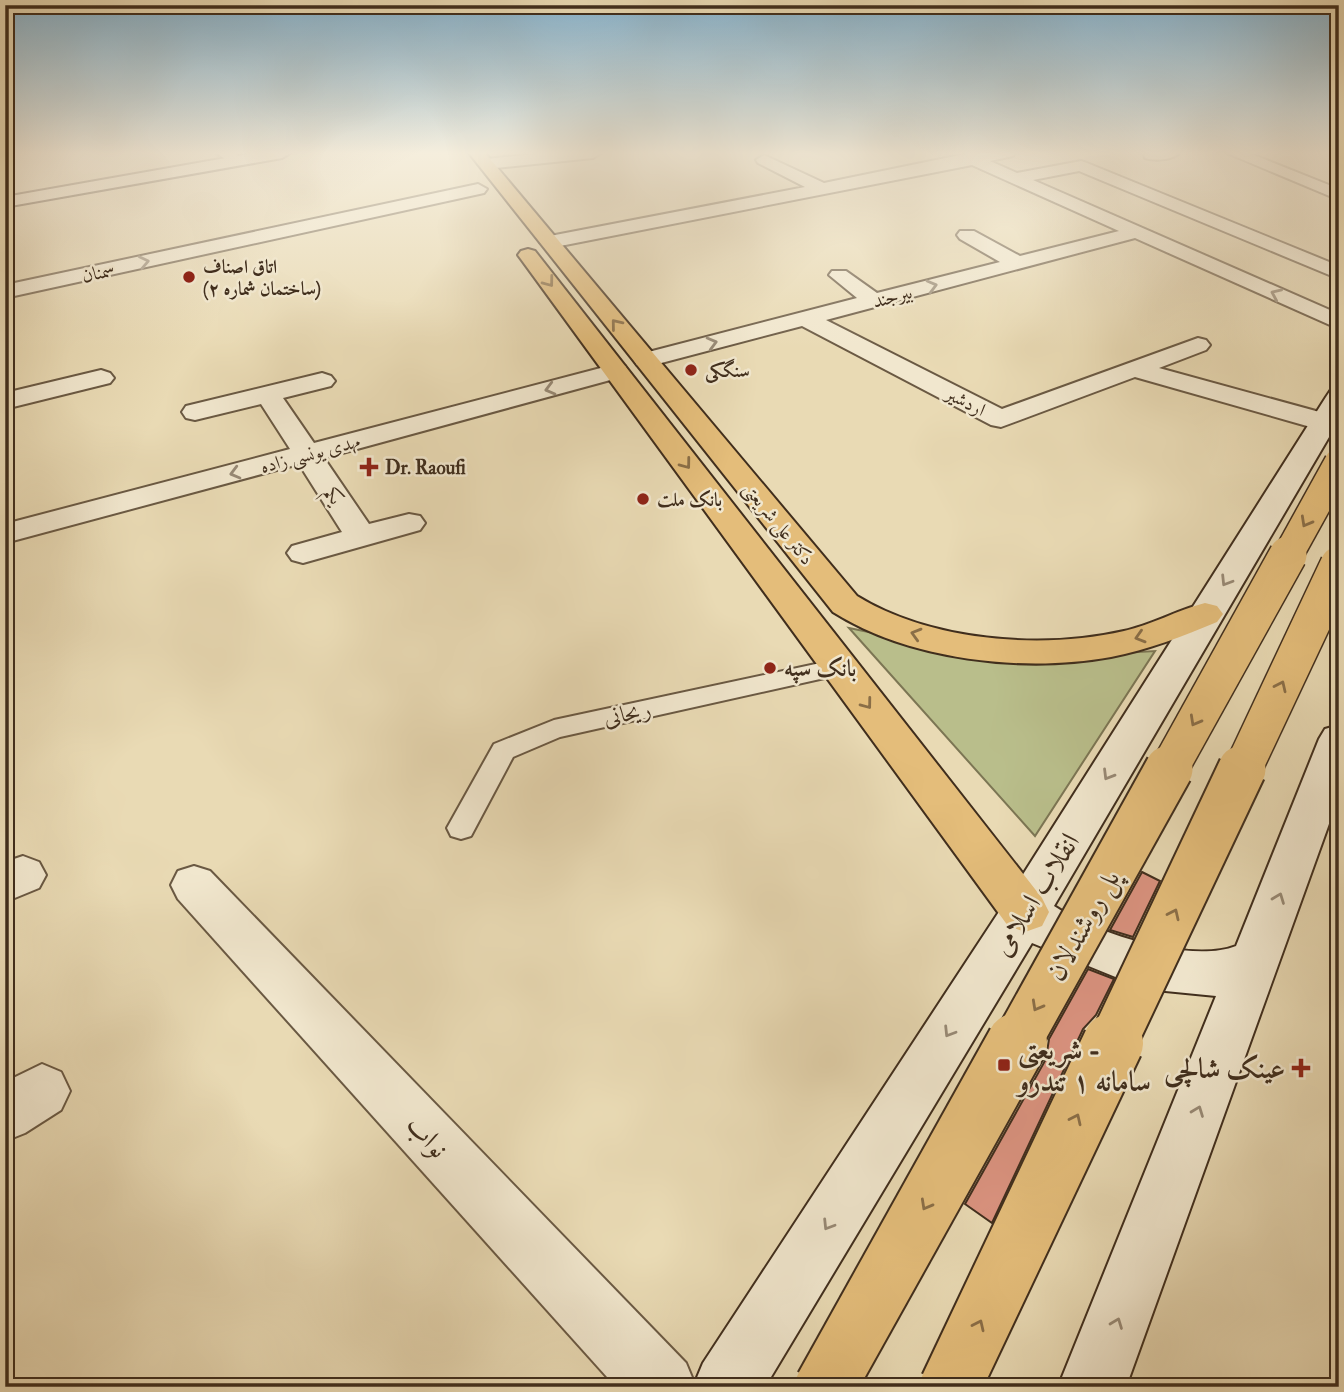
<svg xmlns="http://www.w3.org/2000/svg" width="1344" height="1392" viewBox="0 0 1344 1392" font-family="'IM FELL Double Pica',Amiri,serif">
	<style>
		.green { fill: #b9be8b; stroke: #7c7654; stroke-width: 2 }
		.building { fill: #db9380; stroke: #402e1d; stroke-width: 2 }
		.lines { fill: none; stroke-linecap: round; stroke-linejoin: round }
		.lane-casing { stroke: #6a5943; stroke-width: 4 }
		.street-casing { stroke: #6a5943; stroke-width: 4 }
		.secondary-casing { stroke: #402e1d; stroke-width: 4 }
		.primary-casing { stroke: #402e1d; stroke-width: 4 }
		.lane { fill: #f1e7ce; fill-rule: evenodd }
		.street { fill: #f1e7ce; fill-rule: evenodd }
		.secondary { fill: #f1e7ce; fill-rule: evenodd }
		.primary { fill: #e4bd7a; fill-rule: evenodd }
		.primary-bridge-far3-casing { stroke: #402e1d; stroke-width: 32; stroke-linecap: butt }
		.primary-bridge-far2-casing { stroke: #402e1d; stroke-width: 40; stroke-linecap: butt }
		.primary-bridge-far1-casing { stroke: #402e1d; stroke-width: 51; stroke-linecap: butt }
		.primary-bridge-casing { stroke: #402e1d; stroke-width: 64; stroke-linecap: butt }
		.primary-bridge-far3 { stroke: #e4bd7a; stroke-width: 29 }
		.primary-bridge-far2 { stroke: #e4bd7a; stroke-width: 37 }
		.primary-bridge-far1 { stroke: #e4bd7a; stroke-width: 47 }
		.primary-bridge { stroke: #e4bd7a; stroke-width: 60 }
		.oneway { stroke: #988a76 }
		.oneway2 { stroke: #8a6e47 }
		.poi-dot { fill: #8f2418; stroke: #f1e7ce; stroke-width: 2.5 }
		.labels { text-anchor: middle; stroke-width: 5; stroke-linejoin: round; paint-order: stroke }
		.far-poi-label { font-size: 19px; font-weight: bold; fill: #402e1d; stroke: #f1e7ce; text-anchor: start }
		.far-street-label { font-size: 19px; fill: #402e1d; stroke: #f1e7ce }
		.poi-label { font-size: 23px; font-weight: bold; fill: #402e1d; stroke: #f1e7ce; text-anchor: start }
		.street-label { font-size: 23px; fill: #402e1d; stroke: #f1e7ce }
		.near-street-label { font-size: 28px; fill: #402e1d; stroke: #f1e7ce }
		.near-poi-label { font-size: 28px; font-weight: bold; fill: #402e1d; stroke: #f1e7ce; text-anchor: start }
	</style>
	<rect width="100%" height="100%" fill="#e9dab4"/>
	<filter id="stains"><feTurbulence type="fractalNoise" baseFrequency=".00286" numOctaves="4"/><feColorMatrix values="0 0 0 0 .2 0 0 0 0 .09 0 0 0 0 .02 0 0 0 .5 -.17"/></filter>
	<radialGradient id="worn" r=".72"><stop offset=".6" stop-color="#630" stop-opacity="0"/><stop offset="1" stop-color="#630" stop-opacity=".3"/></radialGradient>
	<polygon class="green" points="849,628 1005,660 1155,651 1035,836"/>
	<g class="building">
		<polygon points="1142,872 1160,881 1133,937 1110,930"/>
		<polygon points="1088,969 1114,979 1096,1015 1083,1029 992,1223 965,1204 1046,1059 1049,1039"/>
	</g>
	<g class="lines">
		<g class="lane-casing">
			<polygon id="lane" points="839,659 847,661 851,667 847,673 560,737 513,757 471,836 461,839 451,836 447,828 494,744 554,720"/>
		</g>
		<g class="street-casing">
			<g id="street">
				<polygon points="216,153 235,153 244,161 236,166"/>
				<polygon points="545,153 601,153 593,158 486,169 478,164 486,159"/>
				<polygon points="970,153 1015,153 1013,156 990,161 1017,173 1081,161 1087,163 1339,266 1339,279 1079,171 1033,180 1339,314 1339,329 1135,238 826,320 1002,409 1198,338 1206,340 1210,345 1206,350 1159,368 1334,416 1338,422 1334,428 1324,430 1314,428 1135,377 1001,427 991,425 802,326 646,367 637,365 634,360 637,355 857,298 829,275 832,271 846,271 877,293 1000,262 960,239 957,235 960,231 974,231 1020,256 1119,231 972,165 550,248 540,242 550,236 805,187 758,163 756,160 764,155 824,183"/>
				<path d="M1144,153h35c-7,7 -24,8 -34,5z"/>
				<polygon points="1227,153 1249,153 1339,189 1339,200"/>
				<polygon points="478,184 487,189 484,193 5,298 5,285"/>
				<polygon points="616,364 625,366 628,371 625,376 324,458 369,524 409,514 420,516 425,523 420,530 303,563 292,560 287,553 292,546 342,532 299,464 5,543 5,524 290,449 261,404 195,420 186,418 182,412 186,406 322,373 331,376 335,381 331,386 283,398 314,443"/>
				<polygon points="101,370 110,373 114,378 110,383 5,409 5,393"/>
				<polygon points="23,856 39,862 46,875 39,888 5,902 5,862"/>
				<polygon points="194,866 210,871 686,1363 696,1387 616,1387 178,899 171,885 178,871"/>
				<polygon points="42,1064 61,1072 70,1091 61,1110 25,1133 5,1141 5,1082"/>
			</g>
		</g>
		<g class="secondary-casing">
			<g id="secondary">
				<polygon points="254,153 290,153 282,158 5,207 5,197"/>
				<path d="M1339,389v31l-285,486c40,27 136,58 182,40l83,-207 6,-10 14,-4v71l-213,591h-68l158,-391 -71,-7 -113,-46 -267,444h-72l10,-24 305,-465 318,-501 4,-6z"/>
			</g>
		</g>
		<g class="primary-casing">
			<g id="primary">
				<path d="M469,153h16l372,443c73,45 184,54 267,35 28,-6 53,-21 81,-28l12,3 6,8 -6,8c-34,14 -69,28 -106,35 -88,16 -202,3 -278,-45z"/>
				<polygon points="528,249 535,251 1042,898 1049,912 1042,926 1025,932 1008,926 521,259 518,255 521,251"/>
			</g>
		</g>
		<use href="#lane" class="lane"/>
		<use href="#street" class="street"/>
		<use href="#secondary" class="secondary"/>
		<use href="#primary" class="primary"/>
		<g class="primary-bridge-far3-casing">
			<polyline id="primary-bridge-far3" points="1287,557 1339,463"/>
		</g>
		<g class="primary-bridge-far2-casing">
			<g id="primary-bridge-far2">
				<polyline points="1168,771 1288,555"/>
				<polyline points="1242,771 1339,565"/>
			</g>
		</g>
		<g class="primary-bridge-far1-casing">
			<g id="primary-bridge-far1">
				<polyline points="1016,1044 1169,769"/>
				<polyline points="1112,1044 1242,769"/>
			</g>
		</g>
		<g class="primary-bridge-casing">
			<g id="primary-bridge">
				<polyline points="825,1387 1017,1043"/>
				<polyline points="950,1387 1113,1043"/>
			</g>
		</g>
		<use href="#primary-bridge-far3" class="primary-bridge-far3"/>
		<use href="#primary-bridge-far2" class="primary-bridge-far2"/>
		<use href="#primary-bridge-far1" class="primary-bridge-far1"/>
		<use href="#primary-bridge" class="primary-bridge"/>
	</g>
	<defs><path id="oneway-chevron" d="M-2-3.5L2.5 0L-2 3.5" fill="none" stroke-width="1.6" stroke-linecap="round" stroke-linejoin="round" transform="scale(1.75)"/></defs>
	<g class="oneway">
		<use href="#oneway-chevron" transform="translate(144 262) rotate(-12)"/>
		<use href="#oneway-chevron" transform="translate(932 286) rotate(-15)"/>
		<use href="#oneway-chevron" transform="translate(1276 294) rotate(-156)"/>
		<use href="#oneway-chevron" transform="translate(712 343) rotate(-15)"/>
		<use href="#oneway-chevron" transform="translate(550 389) rotate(165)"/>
		<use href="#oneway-chevron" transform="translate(235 473) rotate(165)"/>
		<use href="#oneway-chevron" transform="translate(1226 581) rotate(122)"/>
		<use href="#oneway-chevron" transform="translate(1108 775) rotate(121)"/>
		<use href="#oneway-chevron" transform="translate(1279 898) rotate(-69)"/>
		<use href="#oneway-chevron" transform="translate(949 1032) rotate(122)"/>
		<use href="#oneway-chevron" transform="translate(1198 1111) rotate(-69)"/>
		<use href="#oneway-chevron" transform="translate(828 1225) rotate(122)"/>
		<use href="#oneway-chevron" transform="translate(1117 1323) rotate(-69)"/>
	</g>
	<g class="oneway2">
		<use href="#oneway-chevron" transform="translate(549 282) rotate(53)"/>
		<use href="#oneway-chevron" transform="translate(616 324) rotate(-129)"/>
		<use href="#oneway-chevron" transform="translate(686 464) rotate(53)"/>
		<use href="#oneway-chevron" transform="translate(1306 522) rotate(119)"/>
		<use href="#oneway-chevron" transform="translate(916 634) rotate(-164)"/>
		<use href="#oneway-chevron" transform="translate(1140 637) rotate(163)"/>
		<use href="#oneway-chevron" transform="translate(1281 686) rotate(-65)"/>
		<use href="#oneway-chevron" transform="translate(867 704) rotate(53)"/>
		<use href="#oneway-chevron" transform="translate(1195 721) rotate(119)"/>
		<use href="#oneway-chevron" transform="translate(1174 914) rotate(-65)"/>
		<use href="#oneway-chevron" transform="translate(1037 1006) rotate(119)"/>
		<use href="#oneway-chevron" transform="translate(1076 1119) rotate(-65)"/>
		<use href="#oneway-chevron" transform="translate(926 1205) rotate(119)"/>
		<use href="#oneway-chevron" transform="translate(979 1325) rotate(-65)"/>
	</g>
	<linearGradient id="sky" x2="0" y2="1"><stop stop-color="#88b6d2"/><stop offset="0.44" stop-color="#f5eedd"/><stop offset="1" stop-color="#f5eedd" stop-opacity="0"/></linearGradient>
	<rect width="1344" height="348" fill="url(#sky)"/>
	<g class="poi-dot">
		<circle cx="189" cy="277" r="7"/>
		<circle cx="691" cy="370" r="7"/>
		<path d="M365.5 456.5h7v7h7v7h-7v7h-7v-7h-7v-7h7z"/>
		<circle cx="643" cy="499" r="7"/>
		<circle cx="770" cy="668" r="7"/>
		<rect x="997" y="1058" width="14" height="14" rx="3.5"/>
		<path d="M1297.5 1057.5h7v7h7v7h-7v7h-7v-7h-7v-7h7z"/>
	</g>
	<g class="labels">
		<g class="far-poi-label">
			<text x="203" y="273">اتاق اصناف<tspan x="203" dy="22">(ساختمان شماره ۲)</tspan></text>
			<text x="705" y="377">سنگکی</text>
			<text x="385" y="474">Dr. Raoufi</text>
			<text x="657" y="506">بانک ملت</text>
		</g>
		<g class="far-street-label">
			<text transform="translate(98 272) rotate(-12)" y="7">سمنان</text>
			<text transform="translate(892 296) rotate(-15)" y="7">بیرجند</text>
			<text transform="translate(966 401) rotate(27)" y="7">اردشیر</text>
			<text transform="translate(310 453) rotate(-15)" y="7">مهدی یونسی زاده</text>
			<text transform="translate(334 495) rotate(57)" y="7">یکم</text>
			<text transform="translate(779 523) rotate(51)" y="7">دکتر علی شریعتی</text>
		</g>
		<g class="poi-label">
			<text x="784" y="676">بانک سپه</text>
		</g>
		<g class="street-label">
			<text transform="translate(627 713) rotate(-12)" y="8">ریحانی</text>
		</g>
		<g class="near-street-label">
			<text transform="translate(1035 894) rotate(-58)" y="10">انقلاب اسلامی</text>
			<text transform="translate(1082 925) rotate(-61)" y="10">پل روشندلان</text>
			<text transform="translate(428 1136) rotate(47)" y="10">نواب</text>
		</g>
		<g class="near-poi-label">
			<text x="1018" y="1059">شریعتی -<tspan x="1018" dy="32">سامانه ۱ تندرو</tspan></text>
			<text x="1285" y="1078" text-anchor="end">عينک شالچی</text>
		</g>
	</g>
	<rect width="1344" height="1392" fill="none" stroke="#e9dab4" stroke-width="28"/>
	<rect x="7" y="7" width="1330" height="1378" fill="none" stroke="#402e1d" stroke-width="3.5"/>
	<rect x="14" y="14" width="1316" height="1364" fill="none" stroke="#402e1d" stroke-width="2"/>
	<rect width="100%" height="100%" filter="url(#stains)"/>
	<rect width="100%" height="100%" fill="url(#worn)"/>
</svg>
